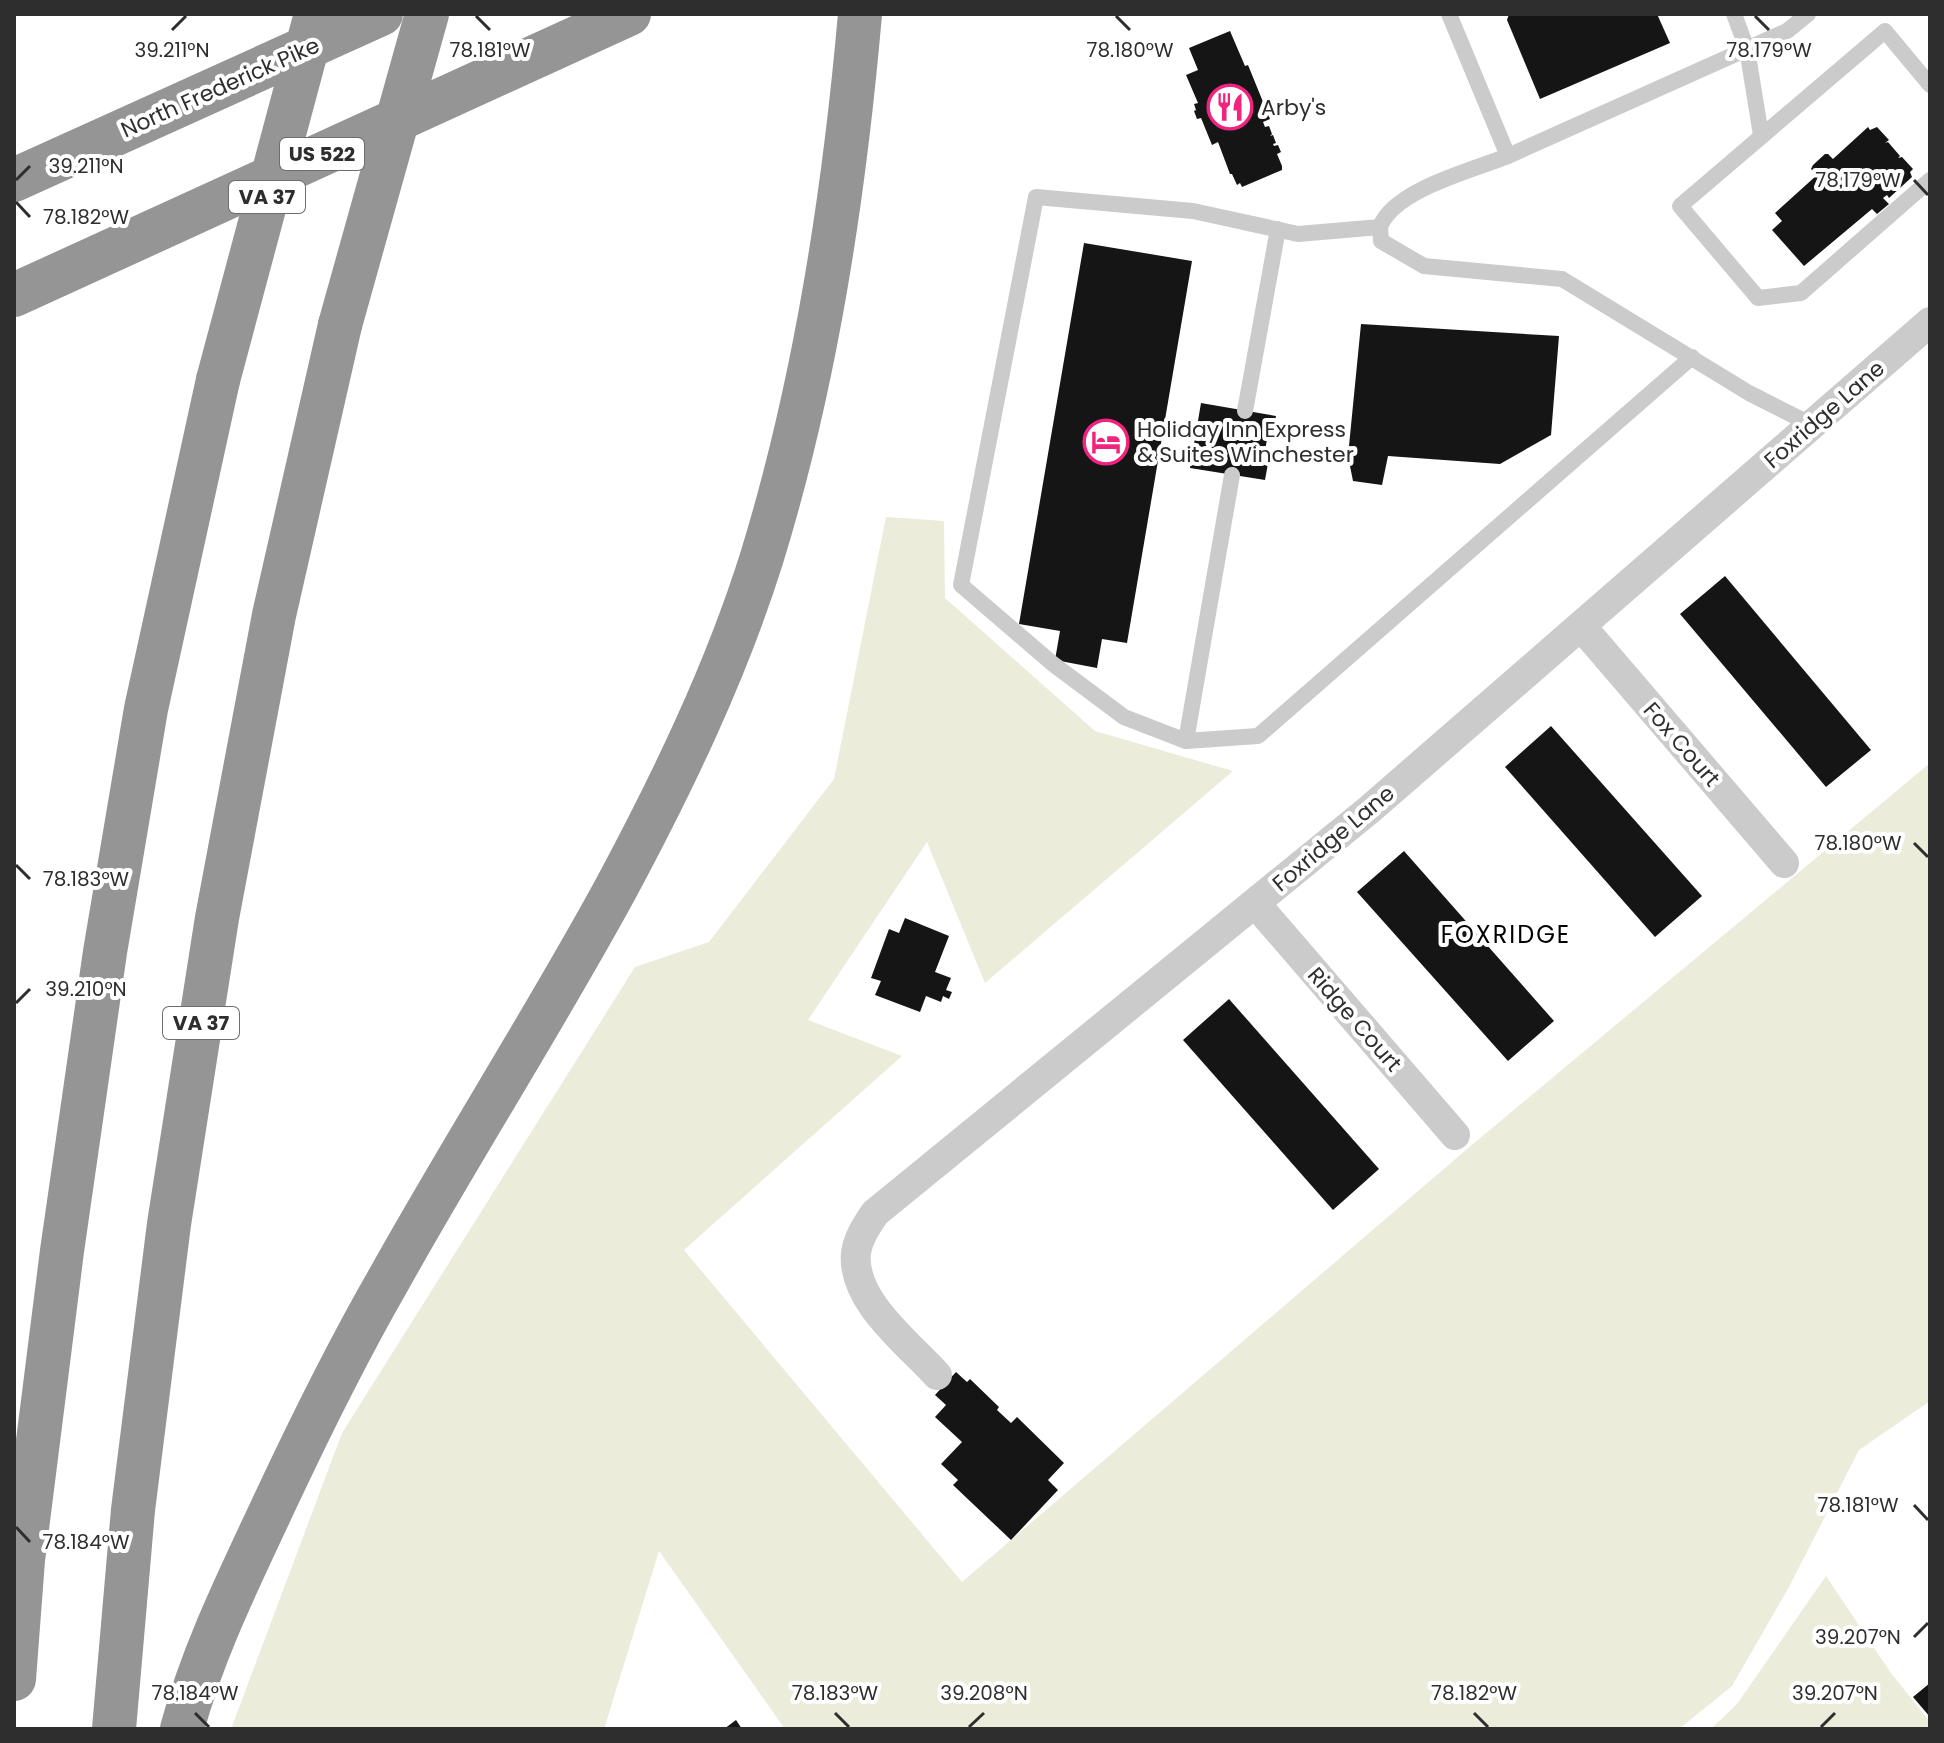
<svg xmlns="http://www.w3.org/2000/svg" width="1944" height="1743" viewBox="0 0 1944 1743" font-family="Poppins,sans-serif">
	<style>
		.green { fill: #ebecda }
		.building { fill: #151515 }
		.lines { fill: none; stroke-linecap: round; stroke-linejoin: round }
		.lane { stroke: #cbcbcb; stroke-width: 16 }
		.street { stroke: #cbcbcb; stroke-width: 30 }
		.highway { stroke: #959595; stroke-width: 44 }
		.highway-bridge { stroke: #959595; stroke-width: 44 }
		.ticks { fill: none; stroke: #2e2e2e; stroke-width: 3 }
		.labels { text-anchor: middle; stroke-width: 8; stroke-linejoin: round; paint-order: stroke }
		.shield { fill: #fff; stroke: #6d6d6d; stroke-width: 2 }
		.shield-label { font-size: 20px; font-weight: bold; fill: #2e2e2e }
		.street-label { font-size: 22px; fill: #2e2e2e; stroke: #fff }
		.poi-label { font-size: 22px; fill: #2e2e2e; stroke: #fff; text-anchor: start }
		.neighbourhood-label { font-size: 24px; letter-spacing: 2px; fill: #000; stroke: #fff }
		.ticks-label { font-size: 20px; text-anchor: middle; fill: #2e2e2e; stroke: #fff; stroke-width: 8; stroke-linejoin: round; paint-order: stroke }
	</style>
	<rect width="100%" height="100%" fill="#fff"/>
	<g class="green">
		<polygon points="886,517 944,521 945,598 1095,731 1233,771 985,983 927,842 808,1020 902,1056 684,1250 962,1582 1473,1144 1930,763 1930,1401 1859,1450 1789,1587 1732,1686 1679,1729 785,1729 659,1551 604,1729 231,1729 342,1433 635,967 709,942 834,779"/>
		<polygon points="1826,1576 1891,1673 1930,1722 1930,1729 1711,1729 1737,1704"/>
	</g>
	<g class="building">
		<polygon points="1509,14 1657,14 1670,43 1540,99 1507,20"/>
		<polygon points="1230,31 1245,66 1248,65 1270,119 1263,122 1265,127 1269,126 1272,134 1270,136 1273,135 1276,143 1273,144 1274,146 1278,145 1281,152 1277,154 1282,166 1282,170 1242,187 1240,183 1237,185 1232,174 1230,174 1218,142 1212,145 1201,118 1197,119 1194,111 1196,110 1194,104 1198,103 1186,75 1198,70 1189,48"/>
		<polygon points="1868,127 1870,130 1877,127 1889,140 1885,143 1888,142 1900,156 1898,158 1902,157 1913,169 1910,172 1912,177 1889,198 1887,195 1883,198 1889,204 1877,214 1872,209 1804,266 1772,230 1782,221 1775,213 1817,175 1811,169 1813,165 1825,154 1828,154 1833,159"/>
		<polygon points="1084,243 1192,261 1127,643 1102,639 1097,668 1055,660 1060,631 1019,624"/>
		<polygon points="1361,324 1559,336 1551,435 1500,464 1388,456 1382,485 1353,481 1348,456"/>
		<polygon points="1201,403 1276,416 1272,440 1267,439 1264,457 1269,458 1265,480 1190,468"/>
		<polygon points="1725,576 1871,750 1826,787 1680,614"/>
		<polygon points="1551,726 1702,896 1655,937 1505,767"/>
		<polygon points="1404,851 1554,1021 1508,1061 1357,892"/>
		<polygon points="905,918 949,936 935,972 951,978 946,990 952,992 949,999 943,996 941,1002 926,996 920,1012 875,995 881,981 871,978 889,929 899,933"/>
		<polygon points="1229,999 1379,1169 1333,1210 1183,1040"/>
		<polygon points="956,1372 967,1382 970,1379 999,1407 997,1410 1011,1423 1017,1417 1064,1463 1048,1480 1058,1490 1011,1540 953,1485 958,1480 941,1464 962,1442 935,1417 946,1405 935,1395"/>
		<polygon points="1930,1683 1930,1717 1913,1697"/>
		<polygon points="736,1720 742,1729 724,1729"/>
	</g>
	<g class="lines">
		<g class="lane">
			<polyline points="1449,14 1508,156 1787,31 1808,14"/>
			<polyline points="1734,14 1747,49 1761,135"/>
			<polyline points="1930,85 1885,31 1680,206 1758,298 1801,293 1930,180"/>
			<path d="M1508,156c-35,14 -115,34 -128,71l-82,7 -105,-23 -157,-14 -75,388 92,79 71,53 62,24 72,-5 434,-379"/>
			<polyline points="1380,227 1381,241 1424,266 1562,279 1749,393 1812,425"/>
			<polyline points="1245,411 1278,229"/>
			<polyline points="1186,741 1232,475"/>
		</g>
		<g class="street">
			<polyline points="1581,626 1784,863"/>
			<polyline points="1255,903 1455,1135"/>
			<path d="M937,1375c-29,-32 -86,-75 -81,-122 2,-15 11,-28 19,-40l495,-404 560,-487"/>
		</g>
		<g class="highway">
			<polyline points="14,180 381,14"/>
			<polyline points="14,295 629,14"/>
			<polyline points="14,1679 23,1560 62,1251 105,952 146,709 218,380"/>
			<polyline points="114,1729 133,1510 169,1224 217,918 274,615 340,325"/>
			<path d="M182,1729c21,-78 58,-152 92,-225 36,-77 73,-152 115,-225 73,-131 154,-257 226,-389 57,-106 111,-218 147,-333 54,-176 82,-360 98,-543"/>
		</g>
		<g class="highway-bridge">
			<polyline points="340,325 427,14"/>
			<polyline points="218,380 316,14"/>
		</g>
	</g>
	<path class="ticks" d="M476,16l14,14M1116,16l14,14M1755,16l14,14M172,30l14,-14M16,180l14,-14M1914,180l14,15M16,202l14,15M1914,843l14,14M16,865l14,14M16,1003l14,-14M1914,1505l14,15M16,1527l14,15M1914,1637l14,-14M195,1713l14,14M835,1713l14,14M1474,1713l14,14M969,1727l15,-14M1821,1727l14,-14"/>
	<defs>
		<g id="restaurant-ring" transform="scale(2.3)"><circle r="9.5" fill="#fff" stroke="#f2237e" stroke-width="1.5"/><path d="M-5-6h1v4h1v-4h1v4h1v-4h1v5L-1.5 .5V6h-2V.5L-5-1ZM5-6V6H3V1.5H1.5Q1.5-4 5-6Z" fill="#f2237e"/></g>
		<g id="hotel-ring" transform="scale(2.3)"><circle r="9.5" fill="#fff" stroke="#f2237e" stroke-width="1.5"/><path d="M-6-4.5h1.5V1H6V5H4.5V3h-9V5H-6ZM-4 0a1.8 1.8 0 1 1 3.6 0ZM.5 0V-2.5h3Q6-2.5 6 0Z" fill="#f2237e"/></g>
	</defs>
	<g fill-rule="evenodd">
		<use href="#restaurant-ring" x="1230" y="107"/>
		<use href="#hotel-ring" x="1106" y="442"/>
	</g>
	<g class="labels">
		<g class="shield">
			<rect x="280" y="138" width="84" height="32" rx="6"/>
			<rect x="229" y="181" width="76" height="32" rx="6"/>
			<rect x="163" y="1007" width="76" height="32" rx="6"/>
		</g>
		<g class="shield-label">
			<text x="322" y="161">US 522</text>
			<text x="267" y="204">VA 37</text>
			<text x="201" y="1030">VA 37</text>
		</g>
		<g class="street-label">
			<text transform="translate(220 87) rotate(-24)" y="8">North Frederick Pike</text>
			<text transform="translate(1824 414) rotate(-41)" y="8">Foxridge Lane</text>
			<text transform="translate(1682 744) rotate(49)" y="8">Fox Court</text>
			<text transform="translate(1333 838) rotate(-40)" y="8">Foxridge Lane</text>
			<text transform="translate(1355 1019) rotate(49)" y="8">Ridge Court</text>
		</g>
		<g class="poi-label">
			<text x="1261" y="115">Arby's</text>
			<text x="1137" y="437">Holiday Inn Express<tspan x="1137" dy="25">&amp; Suites Winchester</tspan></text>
		</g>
		<g class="neighbourhood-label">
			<text x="1506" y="943">FOXRIDGE</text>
		</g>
	</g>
	<g class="ticks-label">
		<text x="172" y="57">39.211°N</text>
		<text x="490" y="57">78.181°W</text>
		<text x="1130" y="57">78.180°W</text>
		<text x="1769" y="57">78.179°W</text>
		<text x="86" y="173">39.211°N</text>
		<text x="1858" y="187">78.179°W</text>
		<text x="86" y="224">78.182°W</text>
		<text x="1858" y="850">78.180°W</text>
		<text x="86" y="886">78.183°W</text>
		<text x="86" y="996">39.210°N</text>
		<text x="1858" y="1512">78.181°W</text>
		<text x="86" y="1549">78.184°W</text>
		<text x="1858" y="1644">39.207°N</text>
		<text x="195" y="1700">78.184°W</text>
		<text x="835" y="1700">78.183°W</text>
		<text x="1474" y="1700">78.182°W</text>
		<text x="984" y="1700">39.208°N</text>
		<text x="1835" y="1700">39.207°N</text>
	</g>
	<rect width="1944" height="1743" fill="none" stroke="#2e2e2e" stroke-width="32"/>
</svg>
